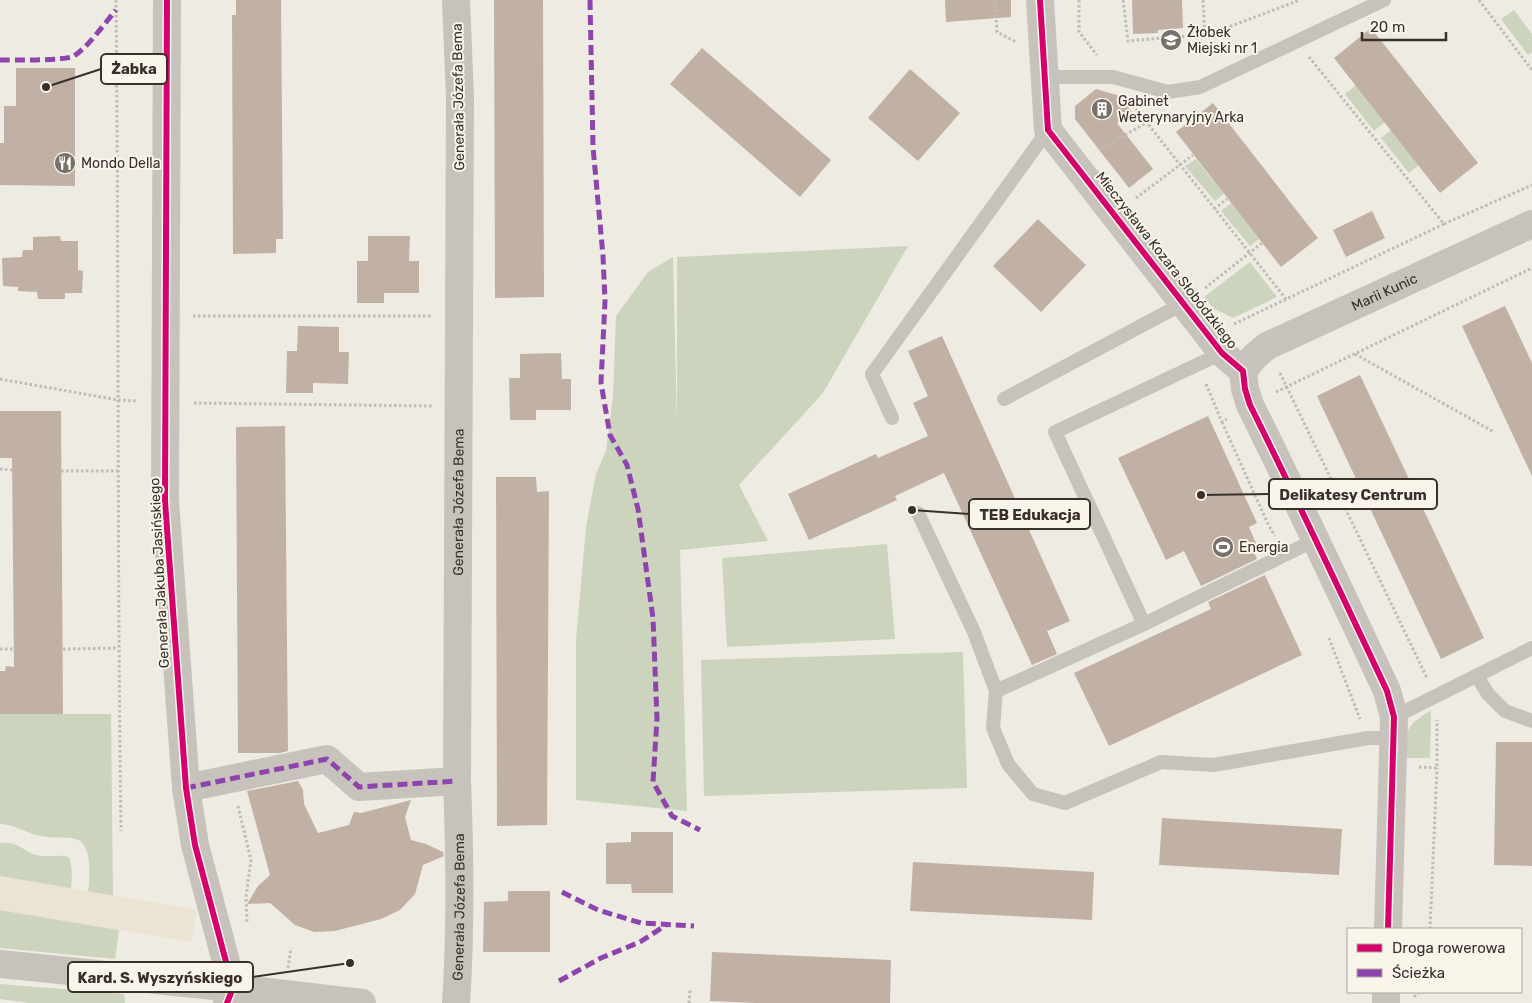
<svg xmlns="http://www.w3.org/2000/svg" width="1532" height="1003" viewBox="0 0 1532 1003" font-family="Rubik,sans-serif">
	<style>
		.green { fill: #ccd4bd }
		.plaza { fill: #ece4d2 }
		.building { fill: #c1b1a5 }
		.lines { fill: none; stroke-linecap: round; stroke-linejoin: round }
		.path { stroke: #c0bbb4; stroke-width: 3; stroke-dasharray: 2.5 2.5; stroke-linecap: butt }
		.lane { stroke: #c7c2bc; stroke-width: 14 }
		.street { stroke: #c7c2bc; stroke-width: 28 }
		.quiet { stroke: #8e44ad; stroke-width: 5; stroke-dasharray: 10 5; stroke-linecap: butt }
		.cycleway-casing { stroke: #faf5eb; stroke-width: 9 }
		.cycleway { stroke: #d6006c; stroke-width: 6 }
		.labels { text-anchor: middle; stroke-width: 4; stroke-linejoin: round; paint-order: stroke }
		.poi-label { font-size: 14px; fill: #383029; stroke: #faf5eb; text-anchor: start }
		.street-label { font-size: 14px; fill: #383029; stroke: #faf5eb }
		.leader { fill: none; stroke: #383029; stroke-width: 2 }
		.callout-dot { fill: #383029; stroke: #faf5eb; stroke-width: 2 }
		.callout { fill: #faf5eb; stroke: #383029; stroke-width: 2 }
		.callout-label { font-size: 15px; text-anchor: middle; font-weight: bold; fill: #383029 }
	</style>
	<rect width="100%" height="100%" fill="#eeebe3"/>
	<g class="green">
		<polygon points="1514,10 1532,34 1532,52 1528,55 1501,19"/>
		<polygon points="1356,85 1385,122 1374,131 1345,94"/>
		<polygon points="1391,130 1419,165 1409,173 1381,138"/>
		<polygon points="1196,159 1224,194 1215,201 1185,166"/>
		<polygon points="1231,203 1259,239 1250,246 1221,211"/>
		<polygon points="908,246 823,393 739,485 768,541 680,550 687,811 576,800 576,640 586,527 596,474 606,451 613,396 616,316 648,272 673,257 677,424 677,257"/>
		<polygon points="1250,262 1277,297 1233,318 1213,308 1204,297"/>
		<polygon points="887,544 895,639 727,647 722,558"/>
		<polygon points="963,652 967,788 704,796 701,660"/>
		<path d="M1431,710l-1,48h-23c-1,-30 -2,-31 24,-48z"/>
		<path d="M0,714h111l2,182 -25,-4c2,-13 5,-48 -12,-53 -11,-3 -24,0 -35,-3 -14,-2 -27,-12 -41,-12z"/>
		<path d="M0,843c20,-2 21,8 37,12 11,3 20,-1 32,2 4,11 3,20 2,32l-71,-13z"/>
		<polygon points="0,910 119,930 115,959 0,948"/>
		<polygon points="0,984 124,994 125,1003 29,1003 0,999"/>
	</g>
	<polygon class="plaza" points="0,876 197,910 192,942 0,910"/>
	<g class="building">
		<polygon points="236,0 281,0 283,239 276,239 276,253 233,254 232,15 236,15"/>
		<polygon points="494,0 543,0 544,297 495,298"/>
		<polygon points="945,0 1011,0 1011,17 946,22"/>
		<polygon points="1132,0 1182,0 1183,28 1158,30 1158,33 1133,34"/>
		<polygon points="1371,28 1478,163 1440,193 1334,58"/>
		<polygon points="702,48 831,160 800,197 670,84"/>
		<polygon points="16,68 75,68 75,186 0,185 0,143 4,143 4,106 16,106"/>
		<polygon points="910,69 960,113 918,161 868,118"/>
		<polygon points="1096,89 1120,96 1132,112 1117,123 1153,169 1129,188 1075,119 1075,106"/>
		<polygon points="1213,103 1318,238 1281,267 1176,132"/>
		<polygon points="1372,211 1385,238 1346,257 1333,230"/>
		<polygon points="1038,219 1086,265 1041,312 993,266"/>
		<polygon points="60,236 61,241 78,241 78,270 83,271 82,293 65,293 65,299 38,299 37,292 18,291 18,287 3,286 2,258 22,257 23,250 33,250 33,237"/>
		<polygon points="368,236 410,236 409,261 419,261 419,293 384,293 384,303 357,303 357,261 368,261"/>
		<polygon points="1505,306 1532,363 1532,476 1462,326"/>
		<polygon points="298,326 339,327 339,352 349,352 348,384 313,383 313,393 286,393 287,351 297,351"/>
		<polygon points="942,336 1070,621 1047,631 1057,654 1032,665 944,473 895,496 897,500 809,540 788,494 876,454 878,458 928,436 913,403 928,396 908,351"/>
		<polygon points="561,353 562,379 571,379 571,410 536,410 536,420 510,420 509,378 520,378 520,354"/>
		<polygon points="1360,375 1484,638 1441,659 1317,396"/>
		<polygon points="0,411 61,411 63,714 0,714 0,671 5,671 6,666 14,667 12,458 0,458"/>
		<polygon points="1208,416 1257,523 1249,527 1259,550 1254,552 1257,559 1201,586 1184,551 1166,560 1118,458"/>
		<polygon points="285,426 288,751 280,753 238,753 236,427"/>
		<polygon points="496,477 536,477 537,492 549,491 547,825 497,826"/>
		<polygon points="1265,575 1302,655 1109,746 1074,673 1211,609 1208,602"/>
		<polygon points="1496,742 1532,742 1532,866 1494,865"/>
		<polygon points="298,781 303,790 304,804 318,833 349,825 354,812 361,813 411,800 405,817 411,840 426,844 443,852 444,856 423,865 415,894 400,910 381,919 335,931 314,932 295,925 270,903 247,904 258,886 270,875 247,791"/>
		<polygon points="1162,818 1342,829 1339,875 1159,865"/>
		<polygon points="631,832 673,832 673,893 632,893 631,884 606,884 606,843 631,842"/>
		<polygon points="913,862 1094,872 1092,920 910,911"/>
		<polygon points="508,891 550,891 550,952 483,952 484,902 508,901"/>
		<polygon points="712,952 891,960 890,1003 757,1003 710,1001"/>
	</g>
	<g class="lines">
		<g class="path">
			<path d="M116,0c3,277 1,554 5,831"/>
			<polyline points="995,0 997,32 1016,42"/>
			<polyline points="1079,0 1079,32 1097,55"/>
			<polyline points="1123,0 1128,41 1210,34 1300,0"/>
			<polyline points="1203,0 1205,35"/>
			<polyline points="1479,0 1532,70"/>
			<polyline points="1133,105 1286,299"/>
			<polyline points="1099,150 1146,123 1166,114"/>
			<polyline points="1136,198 1193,155"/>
			<polyline points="1214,209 1227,199"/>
			<polyline points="1444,224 1532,185"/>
			<polyline points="1205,288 1262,243"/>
			<polyline points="193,316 431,316"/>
			<polyline points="1234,324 1444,224 1309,57"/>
			<polyline points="1355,354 1494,432"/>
			<polyline points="1280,373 1427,678"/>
			<polyline points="0,379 118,400 137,401"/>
			<polyline points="1206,384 1222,422 1227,419"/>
			<polyline points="1276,392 1532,268"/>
			<polyline points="194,403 432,406"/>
			<polyline points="1222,422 1268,524 1275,536"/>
			<polyline points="0,469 12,470"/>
			<polyline points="61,471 118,471"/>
			<polyline points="1329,638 1360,719"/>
			<polyline points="0,649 14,649"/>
			<polyline points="63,649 118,648"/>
			<polyline points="1419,767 1437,768 1437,720"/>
			<polyline points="238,806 251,860 246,897 247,923"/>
			<polyline points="1430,929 1437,768"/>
			<polyline points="288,968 291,948"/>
			<polyline points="1414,997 1418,993 1424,992"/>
			<polyline points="689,1003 690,990"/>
		</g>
		<g class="lane">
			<polyline points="1045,77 1113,77 1168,92 1200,87 1384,0"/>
			<polyline points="1004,399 1184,303"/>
			<polyline points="892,418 872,374 1048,130"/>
			<polyline points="918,513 974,632 996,691"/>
			<polyline points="1315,540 1144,624 996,691 993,728 1008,764 1033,794 1065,803 1161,762 1214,765 1368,738 1394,738"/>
			<polyline points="1144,624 1055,432 1222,353"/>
			<polyline points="1477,676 1488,694 1505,711 1532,721"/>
			<polyline points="1394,717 1532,648"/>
		</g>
		<g class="street">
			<polyline points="167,0 165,501 186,788 195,845 233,988 227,1003"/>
			<path d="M1040,0l8,130 174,223 21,18 2,18 5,16c47,94 92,190 137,286l7,26 -6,212"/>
			<path id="s1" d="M1243,371l11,-14 13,-11 265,-122"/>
			<polyline points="186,788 327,759 359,787 457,781"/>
			<polyline points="0,964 233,988 362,1003"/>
			<path id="s2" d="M456,1003c5,-74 4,-148 1,-222l3,-683 -4,-98"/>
			<polyline points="1386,1003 1386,992"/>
		</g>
		<g class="quiet">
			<polyline points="590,0 593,147 603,256 605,301 601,383 610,435 627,465 638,509 653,618 657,719 653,782 672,816 700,830"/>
			<path d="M0,60c13,0 65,1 74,-4 15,-10 30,-32 42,-46"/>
			<polyline points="186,788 327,759 359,787 457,781"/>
			<polyline points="562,892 598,910 641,923 694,926"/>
			<polyline points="559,981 601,958 640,942 666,925"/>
		</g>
		<g class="cycleway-casing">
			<g id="cycleway">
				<polyline points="167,0 165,501 186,788 195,845 233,988 227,1003"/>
				<path d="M1040,0l8,130 174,223 21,18 2,18 5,16c47,94 92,190 137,286l7,26 -6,212"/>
			</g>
		</g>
		<use href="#cycleway" class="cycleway"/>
	</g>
	<defs>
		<g id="school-disc" transform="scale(1.125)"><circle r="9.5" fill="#78716a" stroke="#faf5eb"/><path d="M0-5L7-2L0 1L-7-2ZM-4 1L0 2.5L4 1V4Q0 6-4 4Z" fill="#fff"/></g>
		<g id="building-disc" transform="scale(1.125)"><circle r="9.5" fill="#78716a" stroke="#faf5eb"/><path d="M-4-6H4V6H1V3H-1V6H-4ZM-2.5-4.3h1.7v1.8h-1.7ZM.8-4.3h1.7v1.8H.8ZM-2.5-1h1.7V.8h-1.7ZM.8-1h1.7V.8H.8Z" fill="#fff"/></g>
		<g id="restaurant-disc" transform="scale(1.125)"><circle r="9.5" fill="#78716a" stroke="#faf5eb"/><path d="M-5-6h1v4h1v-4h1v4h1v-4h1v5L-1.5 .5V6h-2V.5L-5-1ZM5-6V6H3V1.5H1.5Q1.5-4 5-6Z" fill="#fff"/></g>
		<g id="stadium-disc" transform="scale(1.125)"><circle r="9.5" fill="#78716a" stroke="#faf5eb"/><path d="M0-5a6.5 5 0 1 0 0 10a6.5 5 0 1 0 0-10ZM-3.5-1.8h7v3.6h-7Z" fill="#fff"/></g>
	</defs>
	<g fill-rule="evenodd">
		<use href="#school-disc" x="1171" y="40"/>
		<use href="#building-disc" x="1102" y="109"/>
		<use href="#restaurant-disc" x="65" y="163"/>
		<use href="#stadium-disc" x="1223" y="547"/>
	</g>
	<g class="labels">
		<g class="poi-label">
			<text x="1187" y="37">Żłobek<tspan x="1187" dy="16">Miejski nr 1</tspan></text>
			<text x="1118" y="106">Gabinet<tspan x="1118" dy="16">Weterynaryjny Arka</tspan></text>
			<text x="81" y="168">Mondo Della</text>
			<text x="1239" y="552">Energia</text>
		</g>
		<g class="street-label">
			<text transform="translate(458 97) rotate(-91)" y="5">Generała Józefa Bema</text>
			<text transform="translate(1167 260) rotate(52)" y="5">Mieczysława Kozara Słobódzkiego</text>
			<text dy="5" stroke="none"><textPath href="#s1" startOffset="164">Marii Kunic</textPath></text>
			<text dy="5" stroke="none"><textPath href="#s2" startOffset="501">Generała Józefa Bema</textPath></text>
			<text transform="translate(159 573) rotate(-93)" y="5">Generała Jakuba Jasińskiego</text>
			<text dy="5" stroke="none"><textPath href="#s2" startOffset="96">Generała Józefa Bema</textPath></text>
		</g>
	</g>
	<path class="leader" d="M46 87L101 69M1201 495L1269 494M912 510L969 514M350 963L253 977"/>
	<g class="callout-dot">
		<circle cx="46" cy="87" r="5"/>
		<circle cx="1201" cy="495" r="5"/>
		<circle cx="912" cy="510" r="5"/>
		<circle cx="350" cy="963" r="5"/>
	</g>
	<g class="callout">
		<rect x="101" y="54" width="66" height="30" rx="5"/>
		<rect x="1269" y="479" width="168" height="30" rx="5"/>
		<rect x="969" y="499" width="121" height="30" rx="5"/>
		<rect x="68" y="962" width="185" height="30" rx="5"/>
	</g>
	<g class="callout-label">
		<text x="134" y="74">Żabka</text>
		<text x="1353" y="500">Delikatesy Centrum</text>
		<text x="1030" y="520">TEB Edukacja</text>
		<text x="160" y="983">Kard. S. Wyszyńskiego</text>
	</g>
	<rect x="1347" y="928" width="175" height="65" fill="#faf5eb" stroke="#aca69d"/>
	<rect x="1357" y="944" width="25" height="8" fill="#d6006c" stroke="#aca69d"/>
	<text x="1392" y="953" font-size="15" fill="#383029">Droga rowerowa</text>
	<rect x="1357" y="969" width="25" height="8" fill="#8e44ad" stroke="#aca69d"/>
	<text x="1392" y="978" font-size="15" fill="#383029">Ścieżka</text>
	<path d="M1362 32v8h84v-8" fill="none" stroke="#383029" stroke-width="2.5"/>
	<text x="1370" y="32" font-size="15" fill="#383029" stroke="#faf5eb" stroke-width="4" paint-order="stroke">20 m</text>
</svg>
